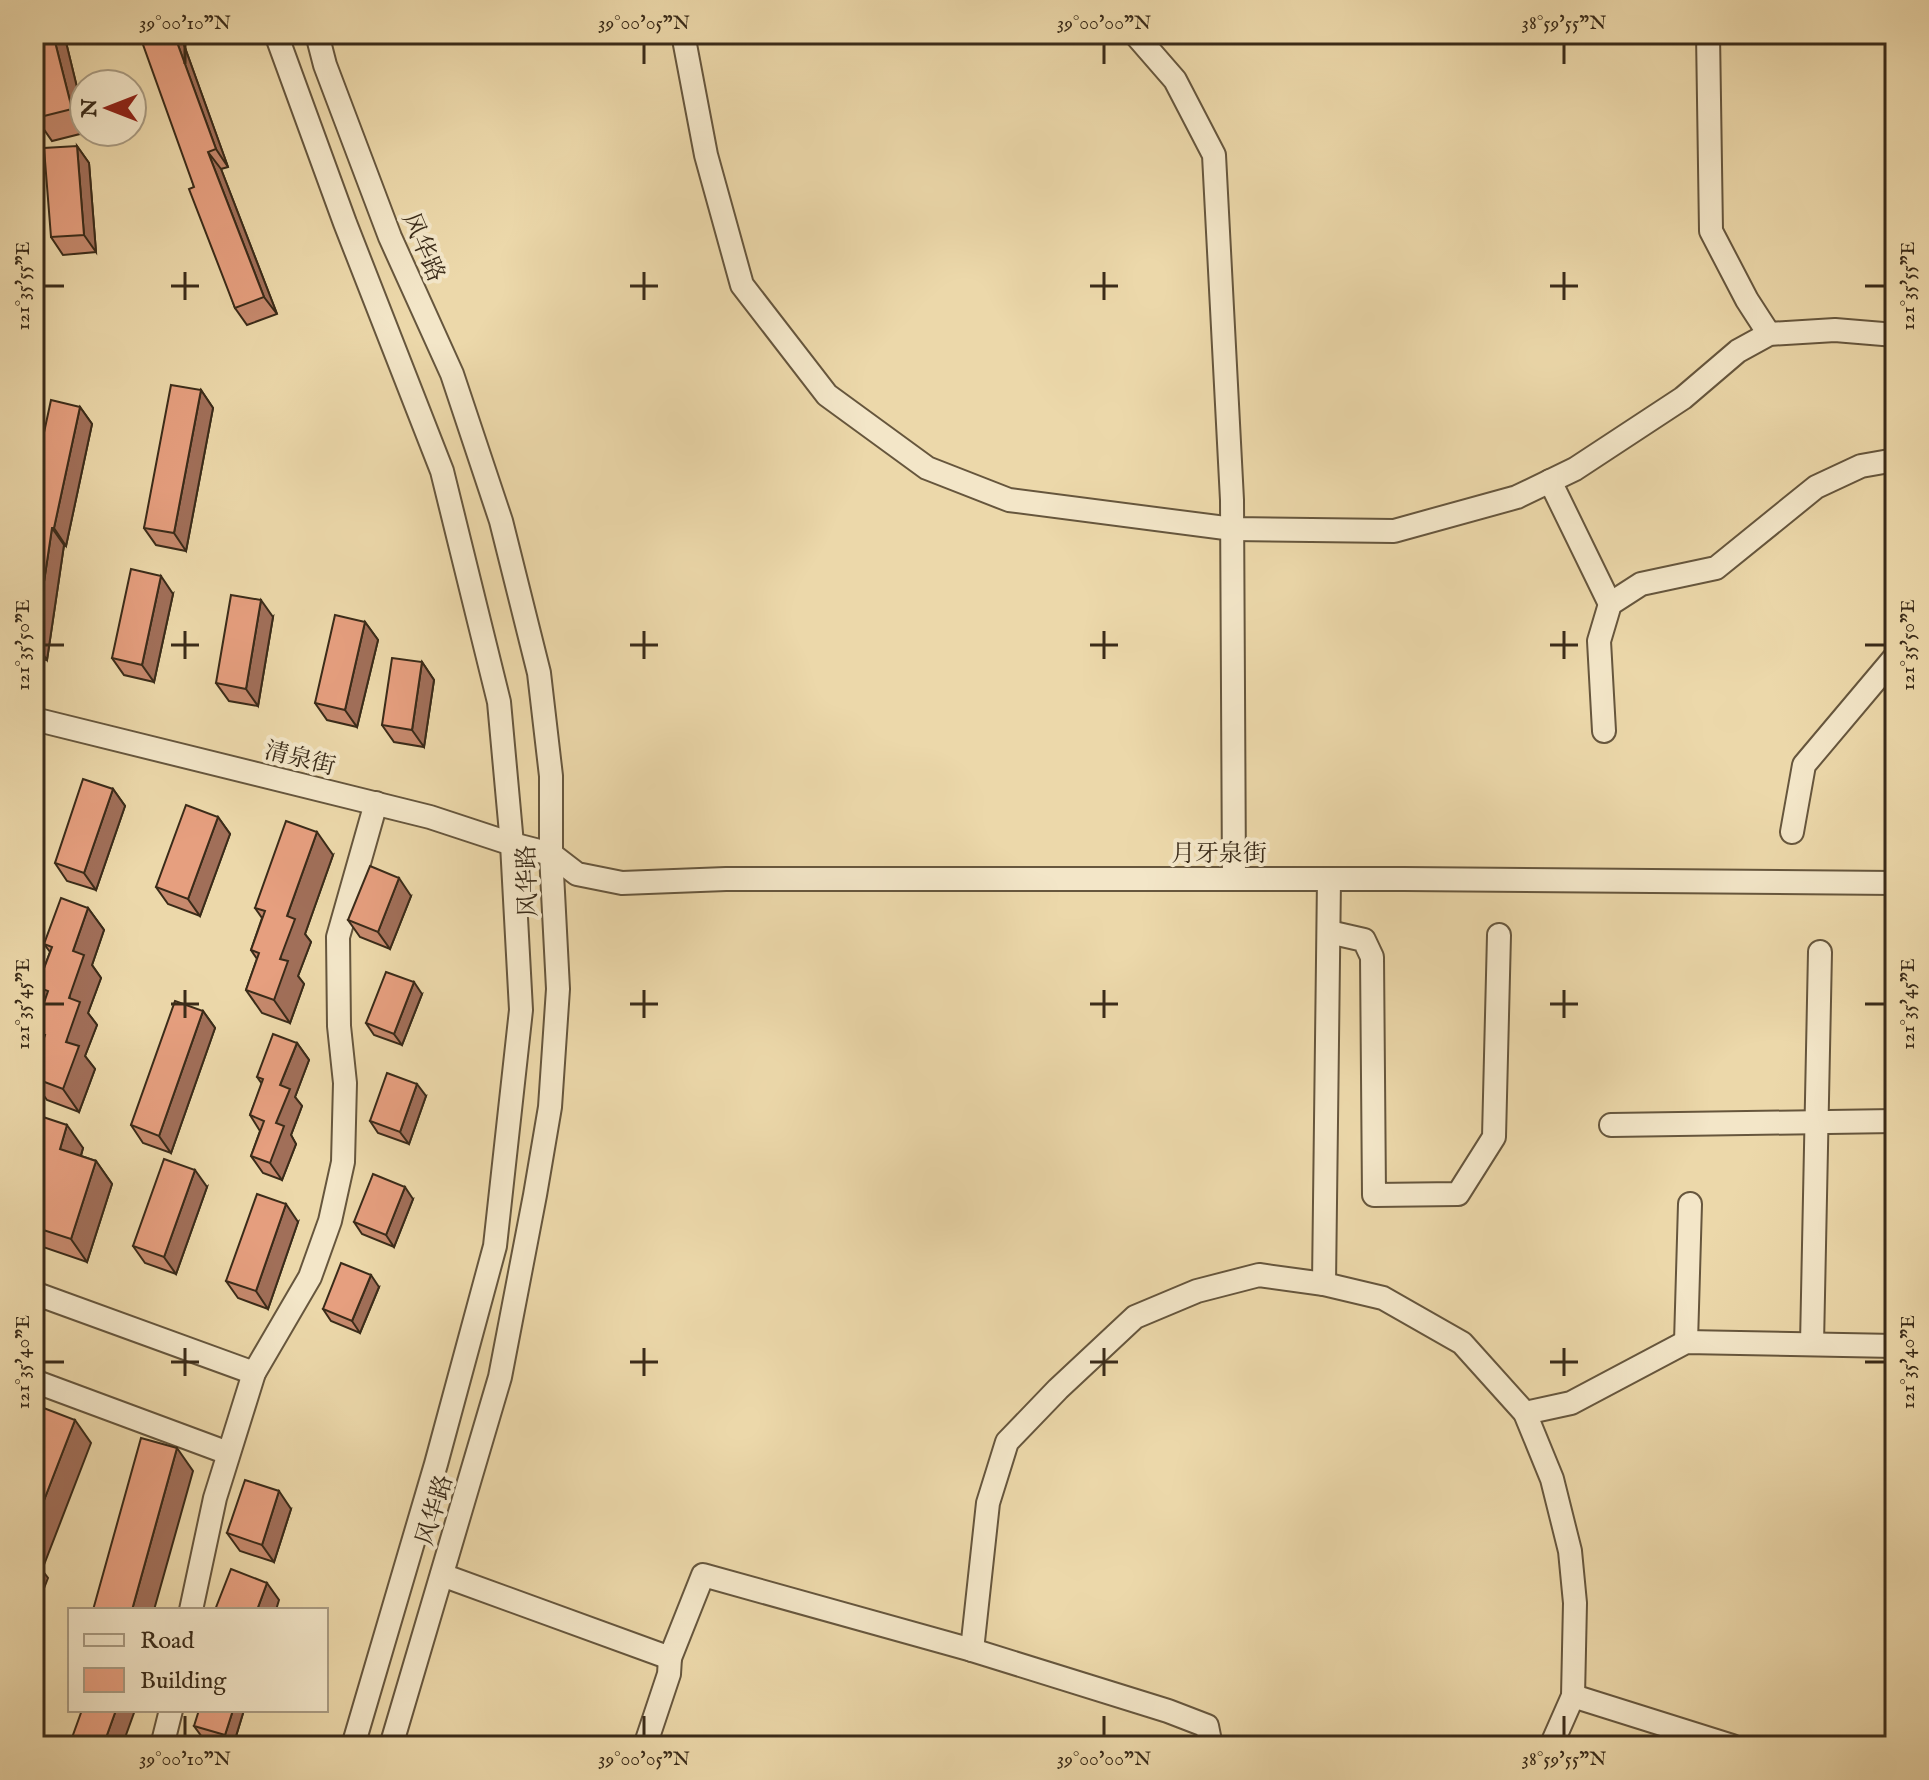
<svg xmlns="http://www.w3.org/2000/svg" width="1929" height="1780" viewBox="0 0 1929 1780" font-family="'IM FELL English','Noto Serif SC',serif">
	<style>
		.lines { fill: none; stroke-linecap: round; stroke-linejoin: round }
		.minor-casing { stroke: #66563d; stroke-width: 26 }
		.minor { stroke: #f3e6c8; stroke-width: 22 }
		.wall { fill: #c6896d; stroke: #3a2b19; stroke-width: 2 }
		.shaded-wall { fill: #a16f59; stroke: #3a2b19; stroke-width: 2 }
		.building { fill: #e69f7f; stroke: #3a2b19; stroke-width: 2 }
		.ticks { fill: none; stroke: #3a2b19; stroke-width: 3 }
		.labels { text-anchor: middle; stroke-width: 8; stroke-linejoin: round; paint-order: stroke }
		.street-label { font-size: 24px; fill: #3a2b19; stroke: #f3e6c8 }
		.neatline { fill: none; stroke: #3a2b19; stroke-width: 3 }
		.ticks-label { font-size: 20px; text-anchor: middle; fill: #3a2b19 }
	</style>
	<rect width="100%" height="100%" fill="#ecd8aa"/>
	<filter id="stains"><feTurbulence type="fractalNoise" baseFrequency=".0025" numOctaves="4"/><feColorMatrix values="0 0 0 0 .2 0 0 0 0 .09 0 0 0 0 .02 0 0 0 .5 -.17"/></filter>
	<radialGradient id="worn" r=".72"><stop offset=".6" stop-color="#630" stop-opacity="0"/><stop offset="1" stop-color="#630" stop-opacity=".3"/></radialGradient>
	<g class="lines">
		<g class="minor-casing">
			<g id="minor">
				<polyline points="276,34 345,223 442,471 499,702 512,844 521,1010 495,1246 436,1464 353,1746"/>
				<polyline points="317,34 325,65 390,237 452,374 501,521 539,673 551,776 551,854 558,989 550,1107 535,1195 500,1377 391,1746"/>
				<polyline points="683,34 706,155 742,285 827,395 927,468 1009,500 1233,529 1394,531 1517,497 1575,469 1683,398 1738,351 1769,334 1835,330 1895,335"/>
				<polyline points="1135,34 1175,80 1214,155 1232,500 1234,879"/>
				<polyline points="1708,34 1711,231 1747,300 1769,334"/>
				<polyline points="1550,481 1610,604"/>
				<polyline points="34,719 430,817 512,844 551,854 577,874 622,883 726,879 1404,879 1895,883"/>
				<polyline points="1604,731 1599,641 1610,604 1641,584 1716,568 1816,487 1861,466 1895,460"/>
				<polyline points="1792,832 1804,765 1895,657"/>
				<polyline points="1329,932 1364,940 1372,957 1374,1195 1458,1194 1494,1137 1499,935"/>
				<polyline points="1611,1125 1895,1121"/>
				<polyline points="1324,1284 1329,879"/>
				<polyline points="34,1293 254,1373"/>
				<polyline points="1686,1342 1690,1204"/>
				<polyline points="1812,1344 1820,952"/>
				<polyline points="34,1381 228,1453"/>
				<polyline points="1525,1413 1571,1403 1686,1342 1895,1346"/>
				<polyline points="442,1575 670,1658 703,1575 972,1650 1168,1711 1207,1726 1211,1746"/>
				<polyline points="191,1610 215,1498 254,1373 310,1277 330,1221 343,1162 345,1083 339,1026 338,937 376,803"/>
				<polyline points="972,1650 988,1503 1007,1442 1058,1389 1135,1317 1197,1291 1259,1275 1324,1284 1383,1298 1462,1343 1525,1413 1552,1479 1570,1551 1575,1603 1573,1696 1551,1746"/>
				<polyline points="1573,1696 1732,1746"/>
				<polyline points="162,1746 171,1710"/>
				<polyline points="645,1746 669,1674 670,1658"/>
			</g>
		</g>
		<use href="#minor" class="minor"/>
	</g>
	<g class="wall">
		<polygon points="34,34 64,34 84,116 84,132 88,132 52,141 36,118"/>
		<polygon points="154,34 177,34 184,45 228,167 221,169 277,314 247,325 235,308 194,187"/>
		<polygon points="77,146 89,163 96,252 63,255 51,237"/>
		<polygon points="201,390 213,408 186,551 156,545 144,528"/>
		<polygon points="80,407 92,424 66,546 64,545 47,660 34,658 34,479"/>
		<polygon points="173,594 154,682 124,675 112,658"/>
		<polygon points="273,617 258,706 229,701 216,683"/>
		<polygon points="365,622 378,640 357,727 327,720 315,703"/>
		<polygon points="422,662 434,680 424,747 394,742 382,725"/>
		<polygon points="113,789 125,806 96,890 67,881 55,863"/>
		<polygon points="218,817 230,834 200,916 168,904 156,887"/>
		<polygon points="333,855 305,934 311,942 298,976 304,984 290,1023 262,1013 246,990 257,959 251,950 262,918 255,908"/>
		<polygon points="411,896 390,949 360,937 348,920"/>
		<polygon points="88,908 104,930 92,965 101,978 88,1013 97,1025 85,1056 95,1069 79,1112 47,1100 34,1082 34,1067 43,1043 34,1032 46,999 37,987 50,952 44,944"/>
		<polygon points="422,994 402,1045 374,1035 366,1023"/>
		<polygon points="203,1011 215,1028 171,1153 143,1143 131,1125"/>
		<polygon points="297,1043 309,1060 295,1097 302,1106 291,1135 296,1144 282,1180 263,1173 251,1156 260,1131 250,1115 262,1084 257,1077"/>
		<polygon points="426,1096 409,1144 378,1133 370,1121"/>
		<polygon points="34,1114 83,1148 81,1156 96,1161 112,1184 87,1262 40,1246 34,1238"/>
		<polygon points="207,1187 176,1274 145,1263 133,1246"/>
		<polygon points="413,1199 394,1247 362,1234 354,1222"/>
		<polygon points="298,1222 268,1309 238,1298 226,1281"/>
		<polygon points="379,1287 360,1333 331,1321 323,1309"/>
		<polygon points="291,1509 274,1562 240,1551 227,1533"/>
		<polygon points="244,1710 233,1746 202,1737 194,1726"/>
	</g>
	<g class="shaded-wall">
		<polygon points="53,34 64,34 84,116 84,127 72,109"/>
		<polygon points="174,34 177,34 184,45 228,167 216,149"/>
		<polygon points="77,146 89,163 96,252 84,235"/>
		<polygon points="208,152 221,169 277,314 264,297"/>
		<polygon points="201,390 213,408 186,551 174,533"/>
		<polygon points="80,407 92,424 66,546 54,528"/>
		<polygon points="52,528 64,545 47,660 35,642"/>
		<polygon points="161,576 173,594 154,682 142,665"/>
		<polygon points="261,600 273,617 258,706 246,689"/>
		<polygon points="365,622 378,640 357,727 345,710"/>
		<polygon points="422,662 434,680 424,747 412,730"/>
		<polygon points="113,789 125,806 96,890 84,873"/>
		<polygon points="218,817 230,834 200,916 188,899"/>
		<polygon points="317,832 333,855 305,934 311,942 298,976 304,984 290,1023 274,1000 287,916"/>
		<polygon points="399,878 411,896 390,949 378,932"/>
		<polygon points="88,908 104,930 92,965 101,978 88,1013 97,1025 85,1056 95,1069 79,1112 63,1089 73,951"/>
		<polygon points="414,982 422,994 402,1045 394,1034"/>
		<polygon points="203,1011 215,1028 171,1153 159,1136"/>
		<polygon points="297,1043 309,1060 295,1097 302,1106 291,1135 296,1144 282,1180 270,1163 276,1123 280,1085"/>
		<polygon points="417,1084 426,1096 409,1144 400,1132"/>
		<polygon points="67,1125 83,1148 76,1172 60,1149"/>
		<polygon points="96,1161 112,1184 87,1262 71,1239"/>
		<polygon points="195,1170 207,1187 176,1274 164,1257"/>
		<polygon points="405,1187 413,1199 394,1247 386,1235"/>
		<polygon points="286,1204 298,1222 268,1309 256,1291"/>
		<polygon points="371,1275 379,1287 360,1333 352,1321"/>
		<polygon points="75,1420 91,1443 42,1570 48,1578 34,1614 34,1526"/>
		<polygon points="177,1448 193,1471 154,1610 132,1610"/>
		<polygon points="279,1491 291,1509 274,1562 262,1545"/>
		<polygon points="267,1583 279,1600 276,1610 257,1610"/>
		<polygon points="34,1642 41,1653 34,1672"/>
		<polygon points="116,1710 135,1710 122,1746 103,1746"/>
		<polygon points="233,1710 244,1710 233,1746 225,1735"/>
	</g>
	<g class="building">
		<polygon points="34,34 53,34 72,109 36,118 34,110"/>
		<polygon points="154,34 174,34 216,149 208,152 264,297 235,308 189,189 194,187 141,39"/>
		<polygon points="77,146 84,235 51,237 44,148"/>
		<polygon points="171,385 201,390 174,533 144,528"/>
		<polygon points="51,400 80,407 54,528 52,528 35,642 34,642 34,479"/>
		<polygon points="131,569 161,576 142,665 112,658"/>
		<polygon points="231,595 261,600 246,689 216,683"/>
		<polygon points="335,615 365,622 345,710 315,703"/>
		<polygon points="392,658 422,662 412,730 382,725"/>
		<polygon points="83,779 113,789 84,873 55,863"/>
		<polygon points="186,805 218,817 188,899 156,887"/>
		<polygon points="286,821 317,832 287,916 295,919 280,959 288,961 274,1000 246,990 259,953 251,950 265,911 255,908"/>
		<polygon points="370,866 399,878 378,932 348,920"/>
		<polygon points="61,898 88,908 73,951 84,955 69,998 80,1002 66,1042 79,1046 63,1089 34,1078 34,1068 45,1035 34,1032 48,991 37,987 52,947 44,944"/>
		<polygon points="386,972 414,982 394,1034 366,1023"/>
		<polygon points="175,1001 203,1011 159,1136 131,1125"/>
		<polygon points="273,1034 297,1043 280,1085 290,1089 276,1123 284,1126 270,1163 251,1156 264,1121 250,1115 263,1079 257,1077"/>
		<polygon points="387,1073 417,1084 400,1132 370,1121"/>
		<polygon points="34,1114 67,1125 60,1149 96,1161 71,1239 34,1227"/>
		<polygon points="164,1159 195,1170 164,1257 133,1246"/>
		<polygon points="373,1174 405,1187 386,1235 354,1222"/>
		<polygon points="257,1194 286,1204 256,1291 226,1281"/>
		<polygon points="341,1263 371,1275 352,1321 323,1309"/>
		<polygon points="41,1407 75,1420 34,1526 34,1427"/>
		<polygon points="141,1438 177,1448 132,1610 93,1610"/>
		<polygon points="245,1480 279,1491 262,1545 227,1533"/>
		<polygon points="231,1569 267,1583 257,1610 215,1610"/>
		<polygon points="82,1710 116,1710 103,1746 69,1746"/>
		<polygon points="199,1710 233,1710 225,1735 194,1726"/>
	</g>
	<path class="ticks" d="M185,44v20M644,44v20M1104,44v20M1564,44v20M185,272v28M644,272v28M1104,272v28M1564,272v28M44,286h20M171,286h28M630,286h28M1090,286h28M1550,286h28M1865,286h20M185,631v28M644,631v28M1104,631v28M1564,631v28M44,645h20M171,645h28M630,645h28M1090,645h28M1550,645h28M1865,645h20M185,990v28M644,990v28M1104,990v28M1564,990v28M44,1004h20M171,1004h28M630,1004h28M1090,1004h28M1550,1004h28M1865,1004h20M185,1348v28M644,1348v28M1104,1348v28M1564,1348v28M44,1362h20M171,1362h28M630,1362h28M1090,1362h28M1550,1362h28M1865,1362h20M185,1716v20M644,1716v20M1104,1716v20M1564,1716v20"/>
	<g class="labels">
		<g class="street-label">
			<text transform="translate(424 247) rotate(67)" y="8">风华路</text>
			<text transform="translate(300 758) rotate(14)" y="8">清泉街</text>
			<text x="1219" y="861">月牙泉街</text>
			<text transform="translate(527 881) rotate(-92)" y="8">风华路</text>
			<text transform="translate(434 1510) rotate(-73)" y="8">风华路</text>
		</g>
	</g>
	<rect width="1929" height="1780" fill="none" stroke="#ecd8aa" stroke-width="88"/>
	<rect x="68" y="1608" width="260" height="104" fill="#f3e6c8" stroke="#a99b82" stroke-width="2"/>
	<rect x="84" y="1634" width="40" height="12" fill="#f3e6c8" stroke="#a99b82" stroke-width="2"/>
	<text x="140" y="1648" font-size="24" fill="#3a2b19">Road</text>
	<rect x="84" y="1668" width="40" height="24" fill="#e69f7f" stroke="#a99b82" stroke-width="2"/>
	<text x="140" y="1688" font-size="24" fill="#3a2b19">Building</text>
	<g transform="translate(108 108) rotate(270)"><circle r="38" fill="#f3e6c8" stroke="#a99b82" stroke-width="2"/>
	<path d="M0-6L14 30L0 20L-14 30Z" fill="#8f2418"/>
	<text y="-12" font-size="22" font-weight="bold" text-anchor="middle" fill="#3a2b19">N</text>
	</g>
	<rect x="44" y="44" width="1841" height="1692" class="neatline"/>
	<g class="ticks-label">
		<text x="185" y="29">39°00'10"N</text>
		<text x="644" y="29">39°00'05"N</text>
		<text x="1104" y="29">39°00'00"N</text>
		<text x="1564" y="29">38°59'55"N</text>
		<text transform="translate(1907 286) rotate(-90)" y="7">121°35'55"E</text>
		<text transform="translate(22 286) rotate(-90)" y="7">121°35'55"E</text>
		<text transform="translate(1907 645) rotate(-90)" y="7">121°35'50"E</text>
		<text transform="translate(22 645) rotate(-90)" y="7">121°35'50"E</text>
		<text transform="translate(1907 1004) rotate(-90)" y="7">121°35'45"E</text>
		<text transform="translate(22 1004) rotate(-90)" y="7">121°35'45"E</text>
		<text transform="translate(1907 1362) rotate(-90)" y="7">121°35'40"E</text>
		<text transform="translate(22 1362) rotate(-90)" y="7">121°35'40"E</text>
		<text x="185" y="1765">39°00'10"N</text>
		<text x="644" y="1765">39°00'05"N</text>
		<text x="1104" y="1765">39°00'00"N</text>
		<text x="1564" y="1765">38°59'55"N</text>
	</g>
	<rect width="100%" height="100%" filter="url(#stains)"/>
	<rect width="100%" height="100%" fill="url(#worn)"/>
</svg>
